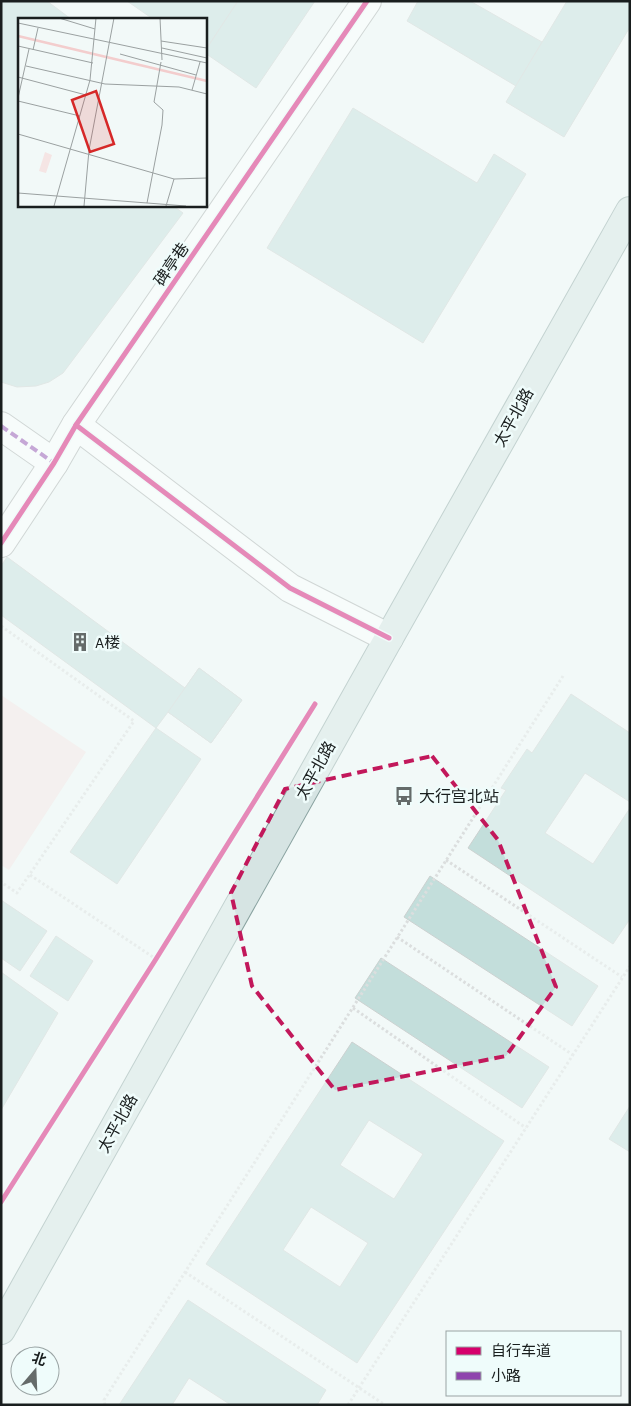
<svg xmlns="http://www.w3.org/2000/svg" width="631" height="1406" viewBox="0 0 631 1406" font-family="Karla,'Noto Sans SC',sans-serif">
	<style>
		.green { fill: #f5e5e4 }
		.building { fill: #c3dedb; stroke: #ccd1d0; fill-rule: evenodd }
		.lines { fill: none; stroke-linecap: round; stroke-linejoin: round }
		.minor-casing { stroke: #a7acac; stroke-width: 30 }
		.major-casing { stroke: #8aa3a1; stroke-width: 30 }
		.path { stroke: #dbdede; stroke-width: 3; stroke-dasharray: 2.5 2.5; stroke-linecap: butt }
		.minor { stroke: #fdfefe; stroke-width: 28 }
		.major { stroke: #d6e4e3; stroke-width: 28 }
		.quiet { stroke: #8e44ad; stroke-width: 4; stroke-dasharray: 8 4; stroke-linecap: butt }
		.cycleway-casing { stroke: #effcfb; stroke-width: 8 }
		.cycleway { stroke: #d6006c; stroke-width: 5 }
		.marked { fill: none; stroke: #c2185b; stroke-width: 4; stroke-dasharray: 10 6; stroke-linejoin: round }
		.labels { text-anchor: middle; stroke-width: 5; stroke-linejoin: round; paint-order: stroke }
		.street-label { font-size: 16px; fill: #191e1e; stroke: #effcfb }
		.poi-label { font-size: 16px; fill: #191e1e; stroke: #effcfb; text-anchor: start }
		.inset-river { fill: none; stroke: #f3cdcd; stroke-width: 2.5 }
		.inset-road { fill: none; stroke: #9ba1a1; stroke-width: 1 }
		.view { fill: #d62828; fill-opacity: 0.15; stroke: #d62828; stroke-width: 2.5 }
		.inset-edge { fill: none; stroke: #191e1e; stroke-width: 2.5 }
	</style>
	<rect width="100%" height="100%" fill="#f2f9f8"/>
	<polygon class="green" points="1,695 86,752 9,870 1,865"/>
	<g class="building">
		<polygon points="1,1 47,1 71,19 19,19 19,205 172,205 183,213 63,373 49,382 36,386 17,387 1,382"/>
		<polygon points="127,1 238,1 205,51 205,19 153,19"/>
		<polygon points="238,1 315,1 256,88 205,53 205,51"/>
		<polygon points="418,1 470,1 542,42 516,86 407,21"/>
		<polygon points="567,1 630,1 630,27 564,137 506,102"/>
		<polygon points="353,108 477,183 494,154 526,174 423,343 267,248"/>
		<polygon points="7,557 185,688 199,668 242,700 211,743 168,712 156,728 1,615 1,566"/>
		<polygon points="199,668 242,700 211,743 168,712"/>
		<polygon points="571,694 630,733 630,802 585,773 545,833 593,864 630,808 630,919 613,944 468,848 506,790 501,788 527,749 532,753"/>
		<polygon points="156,728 201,759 117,884 70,852"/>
		<polygon points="430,876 598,986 572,1026 404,917"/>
		<polygon points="1,900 47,931 20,971 1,958"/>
		<polygon points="56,936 93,961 68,1001 30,976"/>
		<polygon points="381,958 549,1067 522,1108 355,998"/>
		<polygon points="1,972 58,1013 1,1110"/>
		<path d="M352,1042l152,99 -147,222 -151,-99zM369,1120l54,34 -29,45 -54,-34zM311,1207l57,36 -28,44 -57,-37z"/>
		<polygon points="630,1106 630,1152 609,1139"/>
		<polygon points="188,1300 326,1390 317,1405 231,1405 189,1378 172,1405 119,1405"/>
	</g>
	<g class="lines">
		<g class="minor-casing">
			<g id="minor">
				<polyline points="76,425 290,588 389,638"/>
				<polyline points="1,426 54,463"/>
				<polyline points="1,543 54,463 76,425 367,1"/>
			</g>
		</g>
		<g class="major-casing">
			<polyline id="major" points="1,1330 389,638 630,211"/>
		</g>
		<g class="path">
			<polyline points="1,626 134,721 17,893 1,882"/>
			<polyline points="446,860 622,977"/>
			<polyline points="30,875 156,959"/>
			<polyline points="397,937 573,1055"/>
			<polyline points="353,1008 526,1128"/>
			<polyline points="185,1272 385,1405"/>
			<polyline points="105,1405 104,1400 563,676"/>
			<polyline points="348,1405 630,966"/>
		</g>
		<use href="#minor" class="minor"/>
		<use href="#major" class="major"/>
		<polyline class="quiet" points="1,426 54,463"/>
		<g class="cycleway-casing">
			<g id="cycleway">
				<polyline points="76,425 290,588 389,638"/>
				<polyline points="1,543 54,463 76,425 367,1"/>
				<polyline points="1,1202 156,959 315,704"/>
			</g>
		</g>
		<use href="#cycleway" class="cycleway"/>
	</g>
	<path d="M0 0H631V1406H0ZM432,756l66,84 58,147 -50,69 -171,34 -83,-104 -21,-93 54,-104z" fill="#f2f9f8" fill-opacity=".55" fill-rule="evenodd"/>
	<path class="marked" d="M432,756l66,84 58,147 -50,69 -171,34 -83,-104 -21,-93 54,-104z"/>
	<defs>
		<g id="building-bare" transform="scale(1.5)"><path d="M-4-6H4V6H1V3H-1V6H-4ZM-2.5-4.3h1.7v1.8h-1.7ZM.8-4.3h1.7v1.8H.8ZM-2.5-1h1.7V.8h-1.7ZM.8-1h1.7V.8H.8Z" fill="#656b6a" stroke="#effcfb" stroke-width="2.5" paint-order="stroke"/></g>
		<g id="bus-bare" transform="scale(1.5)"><path d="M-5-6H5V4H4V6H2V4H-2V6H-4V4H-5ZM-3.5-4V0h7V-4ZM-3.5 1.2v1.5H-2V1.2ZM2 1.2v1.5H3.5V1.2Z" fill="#656b6a" stroke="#effcfb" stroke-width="2.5" paint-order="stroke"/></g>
	</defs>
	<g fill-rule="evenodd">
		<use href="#building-bare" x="80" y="642"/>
		<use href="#bus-bare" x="404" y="796"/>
	</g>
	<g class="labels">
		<g class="street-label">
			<text transform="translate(171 264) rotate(-56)" y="6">碑亭巷</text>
			<text transform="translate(513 417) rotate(-61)" y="6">太平北路</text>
			<text transform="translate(315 770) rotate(-61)" y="6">太平北路</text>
			<text transform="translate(117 1123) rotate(-61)" y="6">太平北路</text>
		</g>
		<g class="poi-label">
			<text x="95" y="648">A楼</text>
			<text x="419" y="802">大行宫北站</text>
		</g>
	</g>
	<g transform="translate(18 18)">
		<rect width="189" height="189" fill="#f2f9f8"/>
		<path d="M27,134l7,3 -6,18 -7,-2z" fill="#f5e5e4"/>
		<path class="inset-river" d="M0,18l189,45"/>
		<path class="inset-road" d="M41,0l36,11M142,0l2,42M0,5l189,40M143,23l46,7M0,28l75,17M144,30l45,10M15,32l5,-22M102,36l76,21M8,48l79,18 74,3 28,7M0,59l68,18M174,72l8,-28M0,80l11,-49M0,83l62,15M0,116l156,45M0,175l168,13M129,185l15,-78 1,-15 -9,-8 7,-40M36,188l36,-126 6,-62M66,188l5,-56 25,-132M148,188l8,-27 33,-1"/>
		<path class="view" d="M78,73l18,53 -24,8 -18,-52z"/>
		<rect width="189" height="189" class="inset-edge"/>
	</g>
	<rect width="631" height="1406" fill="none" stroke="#191e1e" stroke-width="5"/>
	<rect x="446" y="1331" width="175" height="65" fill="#effcfb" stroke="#99a3a3"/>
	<rect x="456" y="1347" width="25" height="8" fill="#d6006c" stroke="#99a3a3"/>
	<text x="491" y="1356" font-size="15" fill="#191e1e">自行车道</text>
	<rect x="456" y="1372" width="25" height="8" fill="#8e44ad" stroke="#99a3a3"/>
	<text x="491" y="1381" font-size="15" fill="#191e1e">小路</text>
	<g transform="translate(35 1371) rotate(19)"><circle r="24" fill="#effcfb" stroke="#99a3a3"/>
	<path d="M0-4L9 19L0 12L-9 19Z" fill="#656b6a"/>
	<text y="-8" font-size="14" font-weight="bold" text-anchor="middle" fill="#191e1e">北</text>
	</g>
</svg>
